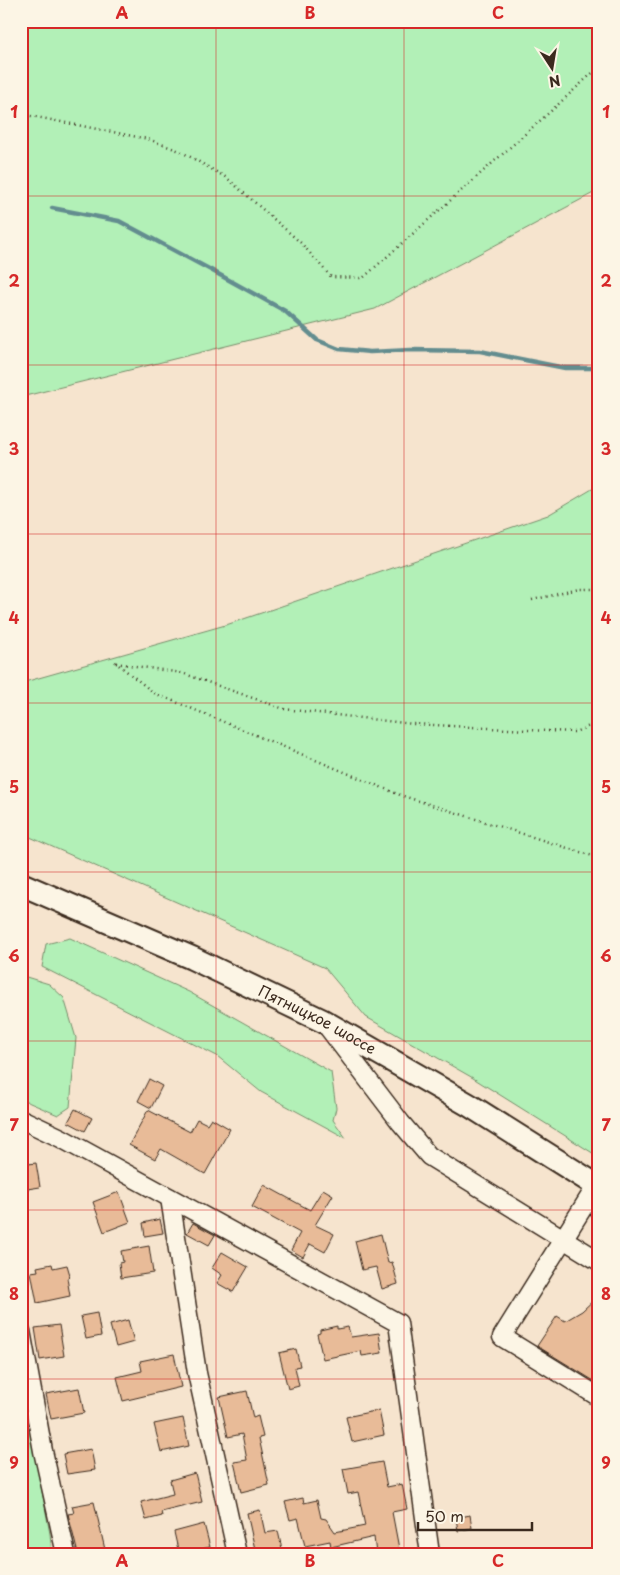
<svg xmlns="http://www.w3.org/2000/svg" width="620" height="1575" viewBox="0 0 620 1575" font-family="'Playpen Sans',sans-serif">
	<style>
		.green { fill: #b2f0b7; stroke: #768d6a }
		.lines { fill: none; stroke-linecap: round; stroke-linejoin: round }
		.stream { stroke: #648d8f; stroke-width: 4.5 }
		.building { fill: #e8bb98; stroke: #3b2a1e }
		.minor-casing { stroke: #3b2a1e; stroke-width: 21 }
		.major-casing { stroke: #3b2a1e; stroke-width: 26 }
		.path { stroke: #3b2a1e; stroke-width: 2.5; stroke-dasharray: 1 4; stroke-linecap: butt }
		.minor { stroke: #fcf5e5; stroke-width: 18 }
		.major { stroke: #fcf5e5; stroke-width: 22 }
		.grid { fill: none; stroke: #d62828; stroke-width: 1; stroke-opacity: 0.55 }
		.labels { text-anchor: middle; stroke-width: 5; stroke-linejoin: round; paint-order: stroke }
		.street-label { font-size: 15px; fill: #3b2a1e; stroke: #fcf5e5 }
		.neatline { fill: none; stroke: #d62828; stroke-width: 2 }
		.grid-label { font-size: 16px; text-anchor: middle; font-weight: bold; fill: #d62828 }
	</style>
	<rect width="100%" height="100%" fill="#f6e4ce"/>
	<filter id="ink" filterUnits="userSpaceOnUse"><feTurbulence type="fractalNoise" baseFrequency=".02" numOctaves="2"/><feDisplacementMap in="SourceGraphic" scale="10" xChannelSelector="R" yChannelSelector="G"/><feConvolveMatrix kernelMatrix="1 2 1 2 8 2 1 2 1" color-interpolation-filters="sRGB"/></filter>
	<g filter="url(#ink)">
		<g class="green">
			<polygon points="21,21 599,21 599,190 375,309 21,397"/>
			<polygon points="599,485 599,1157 473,1078 366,1017 325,968 21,833 21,683 229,624 548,515"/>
			<polygon points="70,938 189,992 331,1072 336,1108 333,1120 346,1138 261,1092 217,1056 42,967 46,944"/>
			<polygon points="21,969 23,976 49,984 64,998 76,1038 70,1107 58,1115 30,1103 21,1098"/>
			<polygon points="21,1379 50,1534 52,1554 21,1554"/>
		</g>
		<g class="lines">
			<polyline class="stream" points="52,208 119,221 209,269 285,311 317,340 339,349 370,352 411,350 480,351 565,368 599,368"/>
		</g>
		<g class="building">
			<polygon points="149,1079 162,1086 151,1108 138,1101"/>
			<polygon points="75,1109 92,1118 85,1131 68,1122"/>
			<polygon points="148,1110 190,1132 197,1119 207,1124 211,1118 230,1129 205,1174 161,1149 155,1159 129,1145"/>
			<polygon points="36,1163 40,1187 21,1190 21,1165"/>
			<polygon points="264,1185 310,1210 323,1189 333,1195 315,1225 334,1234 325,1252 310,1244 303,1257 291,1250 300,1233 252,1207"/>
			<polygon points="119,1192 130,1222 104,1232 93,1202"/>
			<polygon points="160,1219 163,1233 145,1236 143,1223"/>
			<polygon points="193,1223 215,1235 209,1245 187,1233"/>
			<polygon points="381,1234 388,1263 392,1262 398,1284 382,1289 376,1267 362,1270 355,1241"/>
			<polygon points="149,1246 153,1273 121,1278 119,1263 123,1262 121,1251"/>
			<polygon points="222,1252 248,1267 233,1292 217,1283 222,1275 212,1268"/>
			<polygon points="52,1264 53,1268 67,1265 70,1275 67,1278 70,1296 37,1303 31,1272 38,1271 37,1267"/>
			<polygon points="599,1295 599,1384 537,1346 557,1316 565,1321 582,1311"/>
			<polygon points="97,1313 101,1336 86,1339 81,1316"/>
			<polygon points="128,1320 134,1342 116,1347 110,1325"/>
			<polygon points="59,1325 64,1356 40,1360 35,1328"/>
			<polygon points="337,1326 337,1329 348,1327 351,1337 379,1333 382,1353 362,1356 361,1351 323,1359 317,1334 320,1333 320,1330"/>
			<polygon points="296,1349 300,1366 295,1367 299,1386 288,1389 279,1353"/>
			<polygon points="174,1354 181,1387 123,1401 117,1377 142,1371 140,1361"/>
			<polygon points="79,1388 84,1413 51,1419 46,1394"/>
			<polygon points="247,1391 253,1418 258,1416 263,1437 259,1438 269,1485 241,1492 234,1462 247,1460 242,1434 228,1437 219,1397"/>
			<polygon points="379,1410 384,1435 352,1442 346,1417"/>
			<polygon points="183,1418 189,1446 161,1452 154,1424"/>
			<polygon points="91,1449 95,1470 67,1474 63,1454"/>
			<polygon points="382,1462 387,1487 402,1484 407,1509 392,1512 400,1554 376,1554 374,1537 331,1547 330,1541 305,1546 298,1518 290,1520 285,1502 303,1498 304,1503 317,1500 321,1518 326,1519 335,1532 365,1526 358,1492 348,1494 343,1469"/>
			<polygon points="195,1473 202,1502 161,1512 162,1516 146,1520 141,1502 173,1494 170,1480"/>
			<polygon points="94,1502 106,1554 78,1554 68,1514 74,1513 72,1506"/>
			<polygon points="260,1510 265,1533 278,1531 283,1554 256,1554 247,1513"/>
			<polygon points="470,1515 472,1528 458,1531 456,1518"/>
			<polygon points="204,1524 210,1547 179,1554 174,1532"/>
		</g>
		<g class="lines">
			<g class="minor-casing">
				<g id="minor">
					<polyline points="327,1026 401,1123 429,1156 599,1261"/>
					<polyline points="21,1119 61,1138 398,1323 430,1554"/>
					<polyline points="597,1185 502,1337 599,1397"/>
					<polyline points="170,1198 197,1373 237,1554"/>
					<polyline points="21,1331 43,1451 66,1554"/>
				</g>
			</g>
			<g class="major-casing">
				<g id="major">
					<path id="s1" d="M21,884l171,74 131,63 146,84 130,82"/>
				</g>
			</g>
			<g class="path">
				<polyline points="21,114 148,139 180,151 227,178 301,243 331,277 363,278 551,111 599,67"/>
				<polyline points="532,600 579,589 599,589"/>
				<polyline points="115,662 154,693 400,795 599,858"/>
				<polyline points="116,663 182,673 284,709 413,724 548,731 575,732 599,722"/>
			</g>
			<use href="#minor" class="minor"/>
			<use href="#major" class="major"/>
		</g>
	</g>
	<path class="grid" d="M216,21v1533M404,21v1533M21,196h578M21,365h578M21,534h578M21,703h578M21,872h578M21,1041h578M21,1210h578M21,1379h578"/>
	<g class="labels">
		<g class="street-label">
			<text dy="5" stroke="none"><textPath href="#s1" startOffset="326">Пятницкое шоссе</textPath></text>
		</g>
	</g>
	<rect width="620" height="1575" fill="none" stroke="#fcf5e5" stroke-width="55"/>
	<g transform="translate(552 68) rotate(168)" stroke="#fcf5e5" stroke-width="4" paint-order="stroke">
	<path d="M0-4L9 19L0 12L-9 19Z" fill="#3b2a1e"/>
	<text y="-8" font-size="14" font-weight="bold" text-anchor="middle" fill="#3b2a1e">N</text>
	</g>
	<path d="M418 1522v8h114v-8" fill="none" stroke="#3b2a1e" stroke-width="2.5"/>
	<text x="425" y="1522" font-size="15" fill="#3b2a1e" stroke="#fcf5e5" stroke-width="4" paint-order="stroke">50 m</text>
	<rect x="28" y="28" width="564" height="1520" class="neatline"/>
	<g class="grid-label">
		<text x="122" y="19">A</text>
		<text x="310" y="19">B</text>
		<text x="498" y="19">C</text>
		<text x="14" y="118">1</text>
		<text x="606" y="118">1</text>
		<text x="14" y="287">2</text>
		<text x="606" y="287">2</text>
		<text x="14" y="455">3</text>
		<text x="606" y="455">3</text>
		<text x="14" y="624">4</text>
		<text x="606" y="624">4</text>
		<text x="14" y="793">5</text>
		<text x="606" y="793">5</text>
		<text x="14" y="962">6</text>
		<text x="606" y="962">6</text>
		<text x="14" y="1131">7</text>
		<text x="606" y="1131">7</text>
		<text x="14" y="1300">8</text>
		<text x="606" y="1300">8</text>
		<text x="14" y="1469">9</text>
		<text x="606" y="1469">9</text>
		<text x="122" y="1567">A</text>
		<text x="310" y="1567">B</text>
		<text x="498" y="1567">C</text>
	</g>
</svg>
